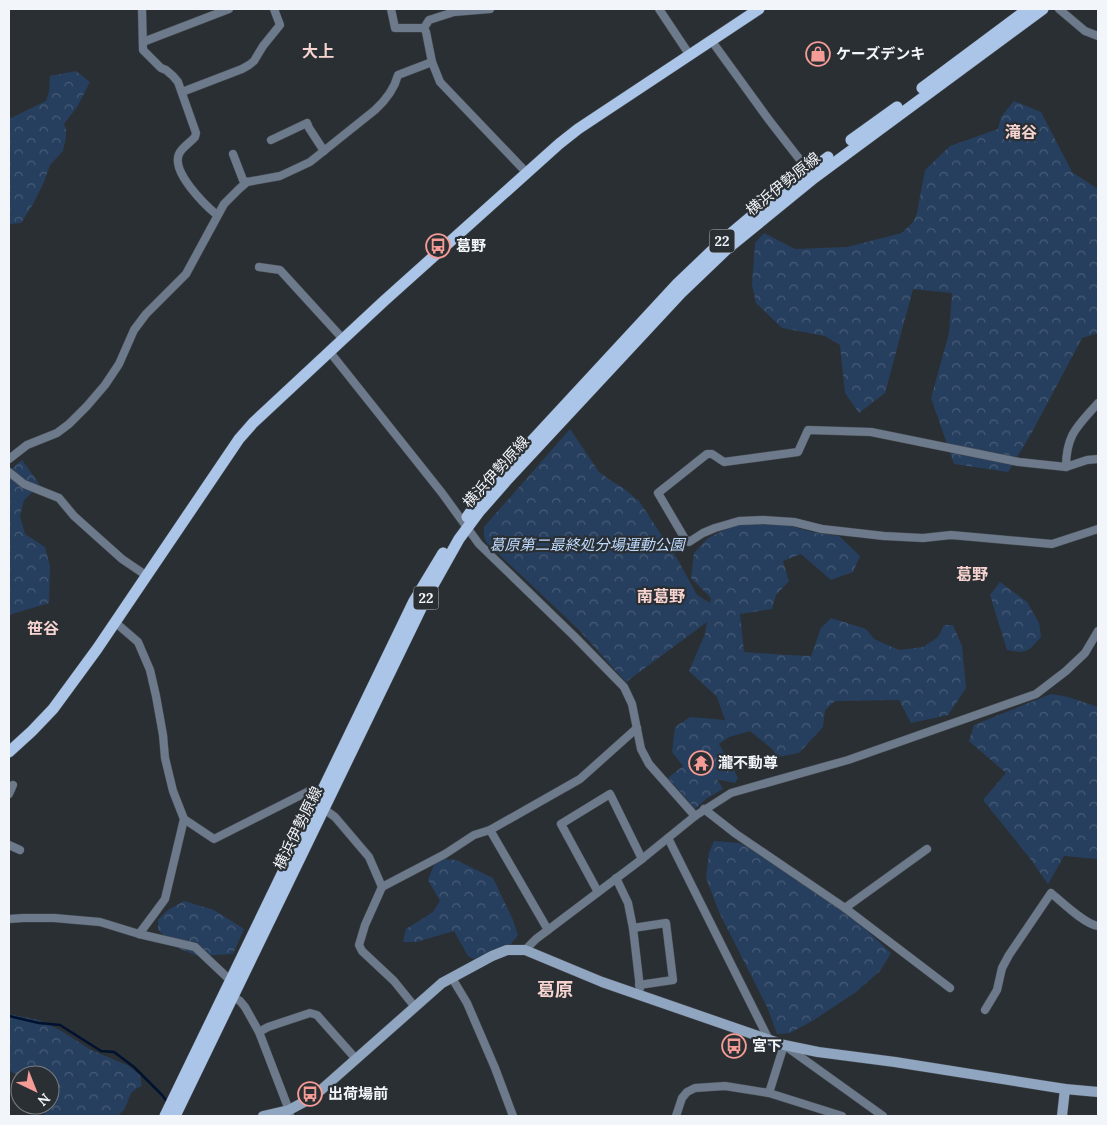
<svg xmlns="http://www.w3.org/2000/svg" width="1107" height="1125" viewBox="0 0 1107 1125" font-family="Lora,'Noto Sans JP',serif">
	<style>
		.forest { fill: url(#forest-crowns) }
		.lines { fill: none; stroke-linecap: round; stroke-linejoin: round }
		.stream { stroke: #001230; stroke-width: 2.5 }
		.street-casing { stroke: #464b50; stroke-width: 9 }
		.secondary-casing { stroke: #464b50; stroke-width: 11 }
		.primary-casing { stroke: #464b50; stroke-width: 12 }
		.street { stroke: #6d7a8b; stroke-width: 8 }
		.secondary { stroke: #90a5c0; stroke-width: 10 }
		.primary { stroke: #abc5e8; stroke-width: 11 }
		.labels { text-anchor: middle; stroke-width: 4.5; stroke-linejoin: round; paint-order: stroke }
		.shield { fill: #2a2f34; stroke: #b6babe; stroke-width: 1 }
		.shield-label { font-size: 14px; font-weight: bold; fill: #f2f5f9 }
		.poi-label { font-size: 15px; font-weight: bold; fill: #f2f5f9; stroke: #2a2f34; text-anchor: start }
		.street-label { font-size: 15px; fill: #f2f5f9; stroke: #2a2f34 }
		.park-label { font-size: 15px; font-style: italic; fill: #bedafe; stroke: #2a2f34 }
		.neighbourhood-label { font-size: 16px; font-weight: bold; fill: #f7d4d0; stroke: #2a2f34 }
		.quarter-label { font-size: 18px; font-weight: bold; fill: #f7d4d0; stroke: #2a2f34 }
	</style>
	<defs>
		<pattern id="forest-crowns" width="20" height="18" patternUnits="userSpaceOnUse" patternTransform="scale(1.25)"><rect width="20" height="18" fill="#273f5e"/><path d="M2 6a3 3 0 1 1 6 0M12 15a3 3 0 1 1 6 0" fill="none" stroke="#475b76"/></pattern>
	</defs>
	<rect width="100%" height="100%" fill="#2a2f34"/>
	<g class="forest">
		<polygon points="76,71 90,82 77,107 64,124 66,130 66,137 63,151 50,165 44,182 33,204 21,223 9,224 9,119 46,101 49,92 50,76"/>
		<polygon points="1014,101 1041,112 1072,172 1098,189 1098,333 1082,338 1031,434 1008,472 954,464 931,398 949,333 952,293 913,289 885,393 859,413 845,393 840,345 825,336 782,328 756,303 752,285 755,243 764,233 795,249 847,247 902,233 913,222 917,213 925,170 950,146 998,129 1001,117"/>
		<polygon points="570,429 599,472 613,482 622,487 639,501 678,560 697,595 710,603 711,598 691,578 694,553 708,538 743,521 777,522 812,532 839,536 860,556 853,572 831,580 801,554 783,561 789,581 776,595 772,609 740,614 744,652 787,655 811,656 821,628 831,618 866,629 874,639 899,650 923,647 938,637 944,625 953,625 962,646 966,688 948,715 911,723 899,700 835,701 825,710 823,727 799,753 778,757 772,749 750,731 729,737 719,744 738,778 735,783 725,781 717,779 723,789 707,798 695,809 668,778 683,766 672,752 675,727 690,717 725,720 717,697 689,671 705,634 707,622 626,682 579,630 487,543 484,537 484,527"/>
		<polygon points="22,460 40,485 24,500 20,516 25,534 45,547 50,566 49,603 9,615 9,471"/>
		<path d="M1000,582l27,20 12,21 2,14c-14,15 -13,17 -34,13l-17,-55z"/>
		<polygon points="1051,694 1068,697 1098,707 1098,859 1064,856 1048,884 1029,857 983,800 1006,773 969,741 974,725"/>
		<polygon points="714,841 739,843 797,872 816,893 843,908 891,953 880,971 856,992 814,1020 790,1033 777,1034 768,1009 719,912 706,878 709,853"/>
		<polygon points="442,859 456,860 493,878 513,920 518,935 510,945 495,949 474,959 468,956 454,931 416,942 403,942 406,929 433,912 440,901 428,880 434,865"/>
		<polygon points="184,901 214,910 244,929 233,954 198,956 180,949 158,930 158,920 168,910"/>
		<path d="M9,1014l29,6 22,10 31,20 36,15 13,10 2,11c-15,6 -11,11 -18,24 -1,0 -6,6 -6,6h-73l-2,-11h7v-30h-30v2l-11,-7z"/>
	</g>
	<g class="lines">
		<polyline class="stream" points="9,1016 39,1023 60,1025 101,1051 114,1052 134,1067 162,1095 168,1103"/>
		<g class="street-casing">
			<g id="street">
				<path d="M142,9l1,41 18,18 5,2 7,6 5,6 18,51 -1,4c-5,6 -13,10 -16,17 -8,18 26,51 38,61"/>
				<polyline points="391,9 395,28 424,28"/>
				<polyline points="490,9 454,12 429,20 424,28 426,32 432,62 440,82 526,172"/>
				<polyline points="659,9 689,54"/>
				<polyline points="1059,9 1085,31 1098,36"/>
				<polyline points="711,40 769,120 811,174"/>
				<polyline points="143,42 229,9"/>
				<polyline points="182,92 242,69 249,65 254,61 263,46 280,25 274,9"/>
				<polyline points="271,140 307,123 309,128 324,151"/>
				<polyline points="233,154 243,180 247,182"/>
				<polyline points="259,267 280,270 343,339"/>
				<polyline points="329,351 442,493 479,544 574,636 624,687 632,704 641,749 649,764 695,816"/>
				<path d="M9,459l18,-14 30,-12 12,-9 18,-18 18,-21 14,-21 15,-34 12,-16 40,-40 38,-70 15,-15 8,-7 33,-6 30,-14 65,-52c11,-10 19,-20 23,-35l34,-13"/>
				<polyline points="1098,459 1087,460 1066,467 1019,462 871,432 808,430 798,452 724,462 712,454 707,454 658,493 685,539 689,542 703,533 715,528 739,521 763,520 794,522 822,529 884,536 923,538 951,535 1052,544 1098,529"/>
				<path d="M1066,467c0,-33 12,-41 32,-64"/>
				<polyline points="9,472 24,484 59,498 74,516 122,559 147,576"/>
				<polyline points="116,623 138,642 150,670 156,696 163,735 165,758 173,791 184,819 214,839 311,790 321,793"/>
				<polyline points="9,794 13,785"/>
				<polyline points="324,809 335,817 369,857 382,887"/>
				<polyline points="704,809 736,834 845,908 950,988"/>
				<polyline points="490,830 548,930"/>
				<polyline points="668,838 769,1040"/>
				<polyline points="9,845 20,850"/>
				<polyline points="616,878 628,903 633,928 640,988"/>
				<polyline points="598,892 561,824 610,794 642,859"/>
				<polyline points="845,908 927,849"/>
				<polyline points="9,919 23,918 54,918 100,922 139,934 195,947 231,981"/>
				<polyline points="633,928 666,923 673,980 639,985"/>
				<polyline points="139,934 154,914 165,899 184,819"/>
				<polyline points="525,950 536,939 642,859 695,816 731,793 848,760 1036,694 1066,671 1085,653 1098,631"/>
				<polyline points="452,978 467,1003 495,1068 513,1116"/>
				<polyline points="232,996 240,1001 245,1007 259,1032 289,1110 290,1116"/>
				<polyline points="415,1007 394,981 362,951 359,945 365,925 382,887 445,854 474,835 490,830 580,779 637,728"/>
				<path d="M985,1010l12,-20 5,-22 7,-13 42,-62c11,9 33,31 47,33"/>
				<polyline points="259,1032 268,1027 310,1013 317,1015 356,1059"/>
				<polyline points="769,1093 784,1045 883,1116"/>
				<polyline points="676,1116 682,1098 687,1092 695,1088 725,1086 769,1093 842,1116"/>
			</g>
		</g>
		<g class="secondary-casing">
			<g id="secondary">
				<polyline points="263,1116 289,1110 306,1101 321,1090 442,983 492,956 507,950 525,950 602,982 784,1045 818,1052 895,1062 1065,1089 1098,1092"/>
				<polyline points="1062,1116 1065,1089"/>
			</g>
		</g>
		<g class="primary-casing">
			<g id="primary">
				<polyline points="922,88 1028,9"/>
				<polyline points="851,140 897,107"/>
				<polyline points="467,517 484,493 502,473 677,284 722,241 760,209 828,157"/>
				<polyline points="9,752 32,731 53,709 97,649 239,439 253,423 384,301 559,144 578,129 759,9"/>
				<polyline points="165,1116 414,601 443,553"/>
				<polyline points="175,1116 427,596 459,539 479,512 507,480 681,293 727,249 814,178 1043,9"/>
			</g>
		</g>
		<use href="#street" class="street"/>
		<use href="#secondary" class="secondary"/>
		<use href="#primary" class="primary"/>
	</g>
	<defs>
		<g id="shop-ring" transform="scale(1.25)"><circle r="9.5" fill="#2a2f34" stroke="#f59c96" stroke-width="1.5"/><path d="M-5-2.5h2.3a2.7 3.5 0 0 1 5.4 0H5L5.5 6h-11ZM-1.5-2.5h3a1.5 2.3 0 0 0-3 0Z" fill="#f59c96"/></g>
		<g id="bus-ring" transform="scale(1.25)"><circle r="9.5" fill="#2a2f34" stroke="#f59c96" stroke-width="1.5"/><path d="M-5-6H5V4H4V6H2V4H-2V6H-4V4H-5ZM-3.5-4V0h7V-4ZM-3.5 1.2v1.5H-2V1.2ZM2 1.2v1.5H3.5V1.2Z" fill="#f59c96"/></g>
		<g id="temple-ring" transform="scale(1.25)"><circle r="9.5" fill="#2a2f34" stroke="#f59c96" stroke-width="1.5"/><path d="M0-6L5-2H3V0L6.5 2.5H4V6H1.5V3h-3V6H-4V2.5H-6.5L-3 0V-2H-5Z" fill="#f59c96"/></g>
	</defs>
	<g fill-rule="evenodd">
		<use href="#shop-ring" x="818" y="54"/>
		<use href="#bus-ring" x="438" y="246"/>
		<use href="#temple-ring" x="701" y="763"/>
		<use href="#bus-ring" x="734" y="1046"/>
		<use href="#bus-ring" x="310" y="1094"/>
	</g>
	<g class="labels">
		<g class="shield">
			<rect x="709.5" y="229.5" width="25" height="23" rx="4"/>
			<rect x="413.5" y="586.5" width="25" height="23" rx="4"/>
		</g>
		<g class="shield-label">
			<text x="722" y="246">22</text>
			<text x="426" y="603">22</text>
		</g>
		<g class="poi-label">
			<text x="836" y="59">ケーズデンキ</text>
			<text x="456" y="251">葛野</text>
			<text x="718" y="768">瀧不動尊</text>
			<text x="752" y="1051">宮下</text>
			<text x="328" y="1099">出荷場前</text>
		</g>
		<g class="street-label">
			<text transform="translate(783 184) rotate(-39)" y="5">横浜伊勢原線</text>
			<text transform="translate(496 472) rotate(-48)" y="5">横浜伊勢原線</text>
			<text transform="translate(298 828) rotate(-64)" y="5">横浜伊勢原線</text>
		</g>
		<g class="park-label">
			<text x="587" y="550">葛原第二最終処分場運動公園</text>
		</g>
		<g class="neighbourhood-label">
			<text x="318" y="57">大上</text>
			<text x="1021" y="138">滝谷</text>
			<text x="972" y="580">葛野</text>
			<text x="661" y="602">南葛野</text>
			<text x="43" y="634">笹谷</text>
		</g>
		<g class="quarter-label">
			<text x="555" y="996">葛原</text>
		</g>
	</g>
	<rect width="1107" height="1125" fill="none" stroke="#f2f5f9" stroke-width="20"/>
	<g transform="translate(35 1090) rotate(137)"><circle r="24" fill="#2a2f34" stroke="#7a7e83"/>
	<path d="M0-4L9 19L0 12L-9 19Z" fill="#f59c96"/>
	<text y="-8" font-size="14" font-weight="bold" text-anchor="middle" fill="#f2f5f9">N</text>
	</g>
</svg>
